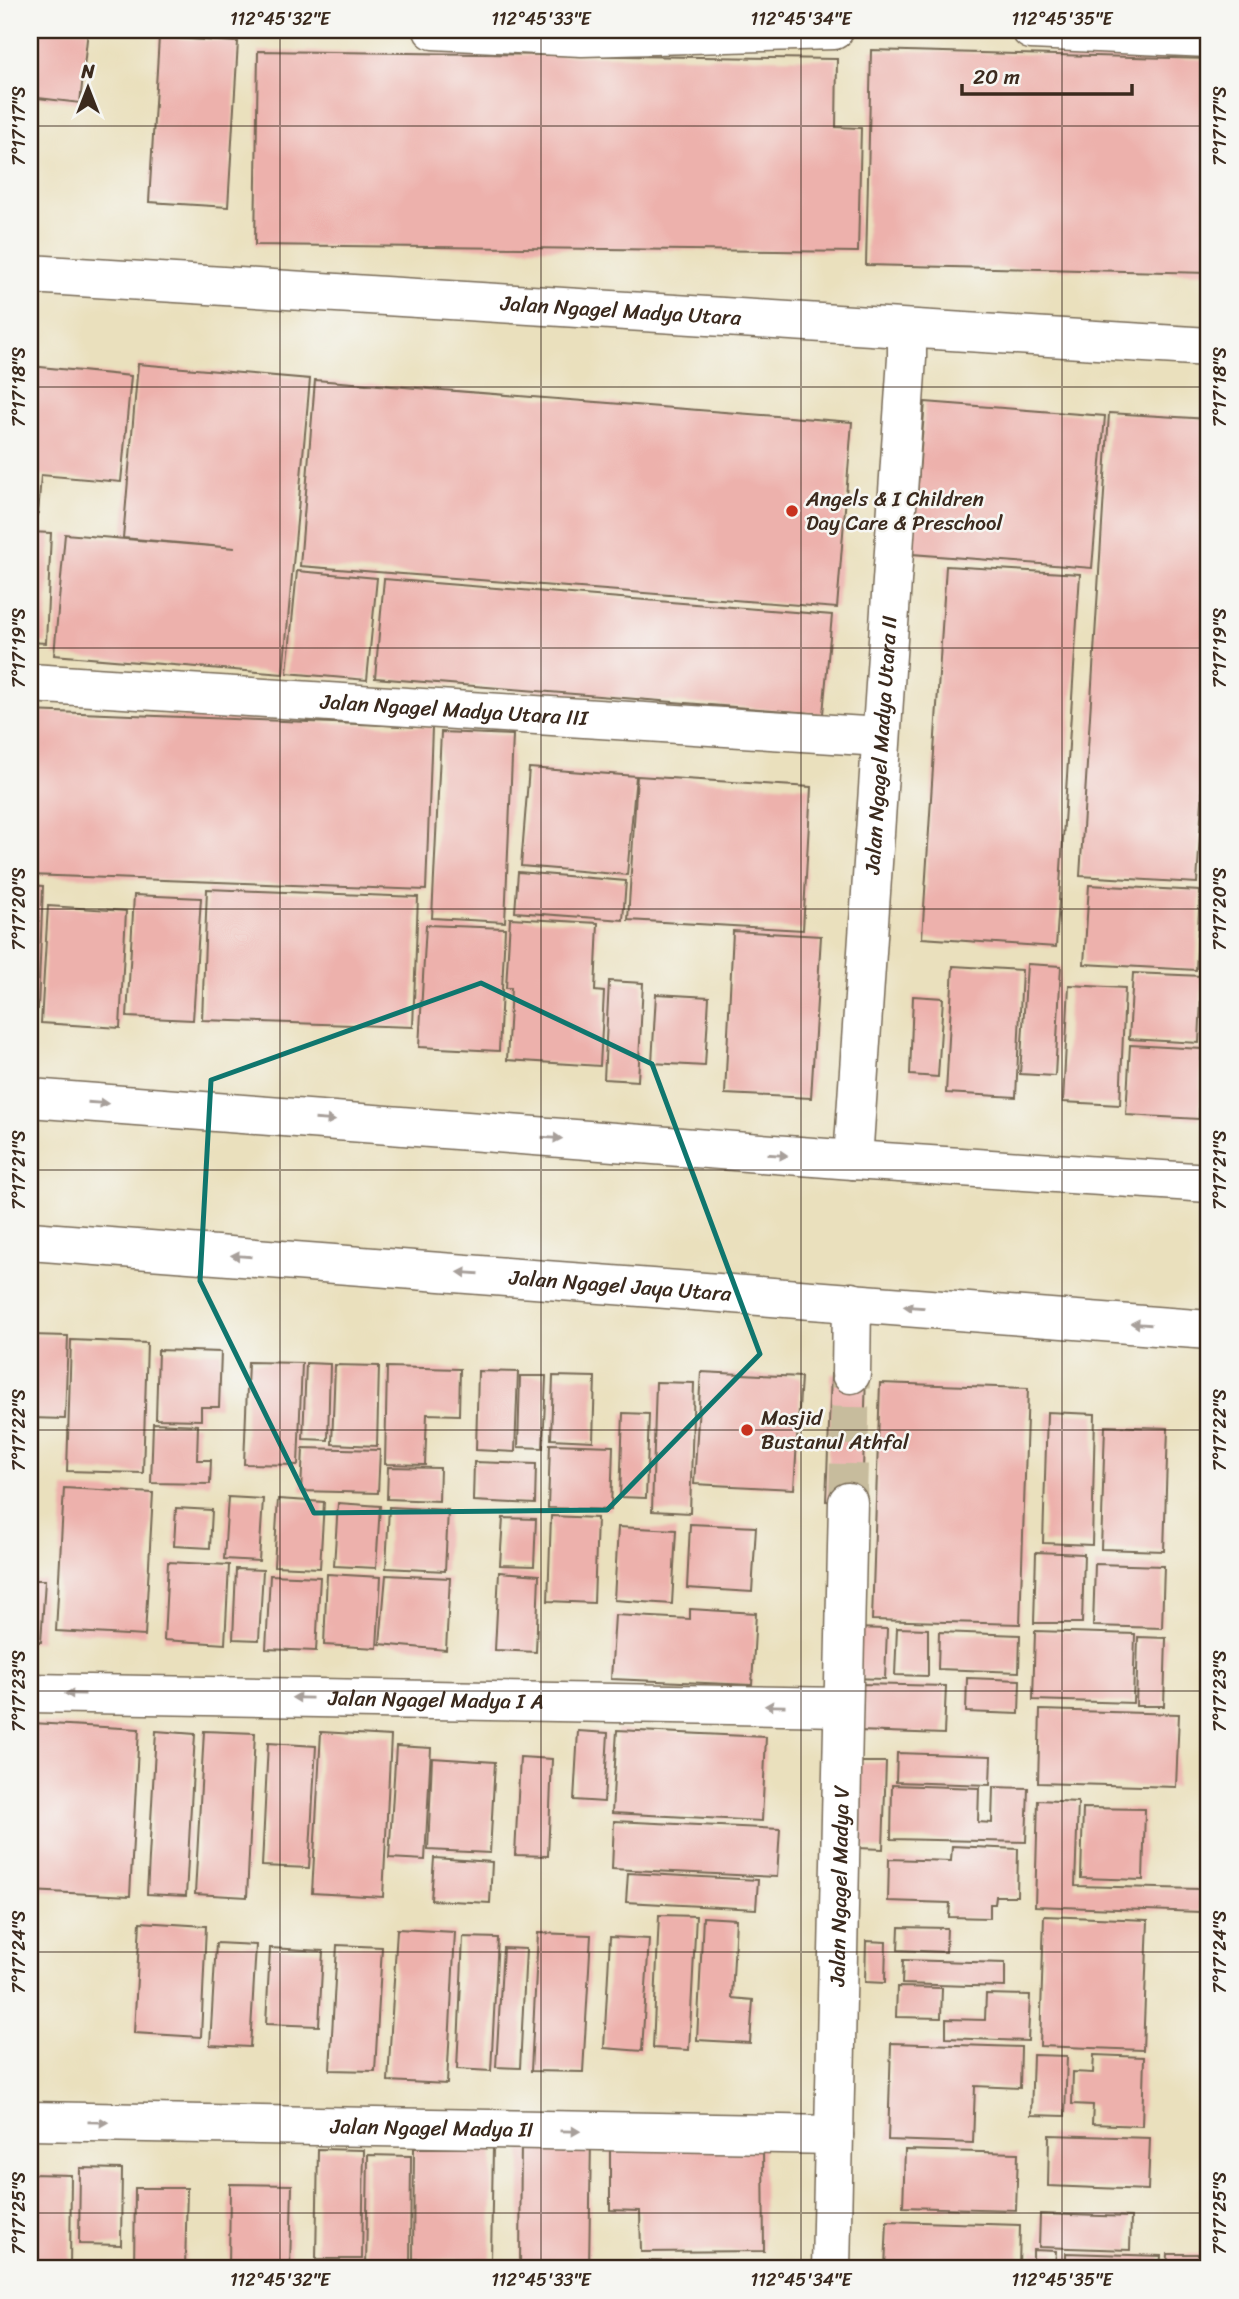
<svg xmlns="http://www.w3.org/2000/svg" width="1239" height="2299" viewBox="0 0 1239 2299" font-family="Sriracha,sans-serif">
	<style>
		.building { fill: #edb1ac }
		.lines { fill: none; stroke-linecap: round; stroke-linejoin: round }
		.minor-tunnel { stroke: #c7bc9d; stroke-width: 38; stroke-dasharray: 38 19; stroke-linecap: butt }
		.minor-casing { stroke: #786a56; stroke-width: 41 }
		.minor { stroke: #fff; stroke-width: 38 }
		.oneway { fill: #a79f9a }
		.marked { fill: none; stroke: #0f766e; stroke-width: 5; stroke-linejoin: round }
		.ticks { fill: none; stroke: #3b2a1e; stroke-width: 2; stroke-opacity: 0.45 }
		.poi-dot { fill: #c8321e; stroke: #f6f6f2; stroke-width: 2.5 }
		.labels { text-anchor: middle; stroke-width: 5; stroke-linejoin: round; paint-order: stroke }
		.street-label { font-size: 21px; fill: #3b2a1e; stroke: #f6f6f2 }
		.poi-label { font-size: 21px; fill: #3b2a1e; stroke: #f6f6f2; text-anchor: start }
		.neatline { fill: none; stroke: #3b2a1e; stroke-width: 2.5 }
		.ticks-label { font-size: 18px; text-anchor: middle; fill: #3b2a1e }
	</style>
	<rect width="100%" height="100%" fill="#f6f6f2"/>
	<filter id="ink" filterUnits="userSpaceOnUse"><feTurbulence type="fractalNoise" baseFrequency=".0143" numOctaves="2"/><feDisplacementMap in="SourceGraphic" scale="14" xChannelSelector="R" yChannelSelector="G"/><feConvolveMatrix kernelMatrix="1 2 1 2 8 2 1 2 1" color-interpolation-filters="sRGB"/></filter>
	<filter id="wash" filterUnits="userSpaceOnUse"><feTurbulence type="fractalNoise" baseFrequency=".00686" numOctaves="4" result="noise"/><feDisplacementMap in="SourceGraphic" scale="28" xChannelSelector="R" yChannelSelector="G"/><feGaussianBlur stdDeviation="1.57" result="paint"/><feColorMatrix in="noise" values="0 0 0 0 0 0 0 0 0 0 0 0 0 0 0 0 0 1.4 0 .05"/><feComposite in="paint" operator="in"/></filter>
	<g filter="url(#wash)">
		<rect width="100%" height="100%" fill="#eae0bd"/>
		<g id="blocks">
			<g class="building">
				<polygon points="30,30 88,30 80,103 30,97"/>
				<polygon points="159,37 238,42 228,207 149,202"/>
				<polygon points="871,50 1209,59 1209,273 866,265"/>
				<polygon points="258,51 837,59 836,127 861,128 858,252 255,245"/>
				<polygon points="138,364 310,379 283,674 54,655 65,534 235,548 123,538"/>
				<polygon points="30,366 131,376 121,482 41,475 38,515 30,514"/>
				<polygon points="315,380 852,422 837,608 300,566"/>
				<polygon points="925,402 1105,416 1092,568 912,554"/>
				<polygon points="1109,413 1209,419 1209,687 1197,883 1080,876"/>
				<polygon points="30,532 51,533 46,643 30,642"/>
				<polygon points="946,566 1080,574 1056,947 922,938"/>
				<polygon points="297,571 377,578 367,680 287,673"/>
				<polygon points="384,579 832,615 823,714 375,678"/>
				<polygon points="30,711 432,727 426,890 30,875"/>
				<polygon points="441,732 513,735 505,922 432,918"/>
				<polygon points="529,768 636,776 627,875 521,866"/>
				<polygon points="637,776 811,787 803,930 628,920"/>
				<polygon points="518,872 626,881 623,920 515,912"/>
				<polygon points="30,885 43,886 38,1009 30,1009"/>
				<polygon points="1089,885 1200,891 1196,970 1084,964"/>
				<polygon points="207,889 418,897 413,1027 202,1020"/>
				<polygon points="134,895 201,898 193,1020 127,1017"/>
				<polygon points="48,906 126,911 120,1028 41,1023"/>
				<polygon points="510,918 598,923 595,991 604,992 600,1066 507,1060 511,988 506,988"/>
				<polygon points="426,925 505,928 499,1051 419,1047"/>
				<polygon points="733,931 821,936 811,1098 725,1094"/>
				<polygon points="1027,964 1061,966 1055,1076 1020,1074"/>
				<polygon points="953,966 1022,970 1016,1097 946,1093"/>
				<polygon points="1133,973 1202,976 1199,1043 1129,1039"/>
				<polygon points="609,981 643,983 638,1081 604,1079"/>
				<polygon points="1069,985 1125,988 1120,1105 1063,1102"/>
				<polygon points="656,994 709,997 705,1066 652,1063"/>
				<polygon points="913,996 943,998 938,1077 910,1075"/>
				<polygon points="1130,1045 1202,1049 1199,1119 1126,1115"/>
				<polygon points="30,1335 68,1336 65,1419 30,1418"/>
				<polygon points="71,1340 147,1343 143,1473 67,1471"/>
				<polygon points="158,1350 221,1352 219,1407 201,1407 201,1420 156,1419"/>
				<polygon points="248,1362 302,1363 298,1465 244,1464"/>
				<polygon points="306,1363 330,1364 328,1440 303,1439"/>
				<polygon points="335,1365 379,1366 377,1446 332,1444"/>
				<polygon points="387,1367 460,1369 459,1415 427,1414 425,1465 385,1464"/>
				<polygon points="478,1371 518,1372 515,1452 476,1450"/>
				<polygon points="701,1372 801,1377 794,1489 694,1484"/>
				<polygon points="831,1374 866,1375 862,1502 826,1501"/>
				<polygon points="520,1376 546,1376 543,1448 518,1447"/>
				<polygon points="553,1376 595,1377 593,1441 551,1439"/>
				<polygon points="656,1382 694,1383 690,1513 652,1511"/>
				<polygon points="880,1383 1028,1388 1020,1624 872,1620"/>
				<polygon points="1047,1412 1095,1414 1092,1545 1043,1543"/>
				<polygon points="623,1413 649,1414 646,1498 620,1497"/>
				<polygon points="153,1423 198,1425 197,1460 211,1460 210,1484 151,1483"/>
				<polygon points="1105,1426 1168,1428 1164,1551 1101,1549"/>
				<polygon points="550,1444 613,1446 611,1510 548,1508"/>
				<polygon points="303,1448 380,1450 378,1493 301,1491"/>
				<polygon points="474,1462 536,1464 535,1504 473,1501"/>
				<polygon points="388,1467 440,1468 439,1501 387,1499"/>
				<polygon points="64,1488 153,1493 145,1636 56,1631"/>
				<polygon points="228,1497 263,1499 259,1561 224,1559"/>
				<polygon points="278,1499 324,1502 320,1568 274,1566"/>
				<polygon points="338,1503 380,1506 376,1568 334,1566"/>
				<polygon points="389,1507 448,1510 445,1571 386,1568"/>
				<polygon points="176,1508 212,1510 210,1548 174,1546"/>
				<polygon points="551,1516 597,1518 594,1603 548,1601"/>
				<polygon points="503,1518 536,1519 534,1566 500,1565"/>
				<polygon points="690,1524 756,1527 752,1592 687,1588"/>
				<polygon points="618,1527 676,1530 672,1604 614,1600"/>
				<polygon points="1036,1552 1084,1554 1082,1623 1034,1623"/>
				<polygon points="168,1562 229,1565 225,1644 164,1640"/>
				<polygon points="1095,1564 1164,1566 1162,1628 1093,1626"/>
				<polygon points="236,1569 263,1570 259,1640 233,1639"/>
				<polygon points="499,1572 539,1575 536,1652 495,1650"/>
				<polygon points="327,1574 381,1577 377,1648 324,1645"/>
				<polygon points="270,1575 320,1577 316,1651 266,1649"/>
				<polygon points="386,1575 450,1578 446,1650 380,1644"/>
				<polygon points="30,1580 45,1580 41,1642 30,1642"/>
				<polygon points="690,1609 756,1613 752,1685 611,1679 615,1615 690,1619"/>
				<polygon points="852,1628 887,1629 885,1679 850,1678"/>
				<polygon points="897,1628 928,1629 928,1676 895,1675"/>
				<polygon points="1035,1631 1135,1634 1133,1703 1033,1700"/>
				<polygon points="939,1632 1020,1635 1019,1672 938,1669"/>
				<polygon points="1138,1637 1166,1638 1164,1706 1136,1706"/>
				<polygon points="967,1678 1020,1680 1019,1714 966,1712"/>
				<polygon points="860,1684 946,1686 944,1734 859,1731"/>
				<polygon points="1040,1710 1179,1714 1176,1787 1038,1783"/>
				<polygon points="32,1723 139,1729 130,1896 30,1891"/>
				<polygon points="617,1730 766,1737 762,1821 612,1813"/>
				<polygon points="156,1731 195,1734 186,1896 147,1894"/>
				<polygon points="204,1731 255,1733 247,1897 195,1894"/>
				<polygon points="578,1731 608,1733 604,1802 574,1800"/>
				<polygon points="321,1732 391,1736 383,1897 312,1893"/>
				<polygon points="268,1743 316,1746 309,1868 262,1866"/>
				<polygon points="396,1746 431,1748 425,1860 389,1858"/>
				<polygon points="897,1753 991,1756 990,1785 896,1782"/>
				<polygon points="520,1757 552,1759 548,1856 515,1855"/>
				<polygon points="432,1758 495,1762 490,1853 428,1850"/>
				<polygon points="860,1762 886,1762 883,1849 857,1848"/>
				<polygon points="892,1785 979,1788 978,1822 992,1823 993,1787 1028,1788 1026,1842 891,1839"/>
				<polygon points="1038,1800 1078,1802 1075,1886 1200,1889 1200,1912 1035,1906"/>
				<polygon points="1083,1808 1145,1809 1143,1880 1081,1878"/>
				<polygon points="614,1821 780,1829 777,1877 612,1869"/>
				<polygon points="952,1846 1018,1849 1017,1896 996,1896 995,1904 990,1904 990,1918 949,1917 950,1903 888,1901 889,1859 951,1861"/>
				<polygon points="434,1858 492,1862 490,1903 431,1900"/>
				<polygon points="628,1873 758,1880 756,1909 626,1902"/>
				<polygon points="659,1915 696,1916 689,2050 653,2048"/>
				<polygon points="1044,1916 1148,1920 1143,2050 1040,2046"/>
				<polygon points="703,1917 736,1919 732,1998 753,2000 750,2043 697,2040"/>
				<polygon points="140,1922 206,1926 201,2037 134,2033"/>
				<polygon points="899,1927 947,1928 946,1952 898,1950"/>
				<polygon points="397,1929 455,1932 447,2084 388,2081"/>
				<polygon points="538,1933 591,1935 583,2072 531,2071"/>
				<polygon points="463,1937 498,1938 491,2071 457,2069"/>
				<polygon points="610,1937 649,1939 642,2051 604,2048"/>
				<polygon points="866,1941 886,1942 885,1983 865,1982"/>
				<polygon points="216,1943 256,1945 250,2047 210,2045"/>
				<polygon points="337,1945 382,1947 375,2071 330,2070"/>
				<polygon points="270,1948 323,1951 319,2026 266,2024"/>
				<polygon points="503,1948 526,1949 520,2068 496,2067"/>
				<polygon points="903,1960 1005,1963 1005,1987 902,1984"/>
				<polygon points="897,1987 942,1988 941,2018 896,2017"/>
				<polygon points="986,1994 1030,1995 1028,2041 946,2038 946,2019 985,2020"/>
				<polygon points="891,2043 1021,2047 1020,2088 975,2086 973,2143 888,2140"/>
				<polygon points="1033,2055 1067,2056 1065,2116 1031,2115"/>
				<polygon points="1094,2055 1144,2057 1142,2126 1092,2124 1093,2105 1072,2104 1073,2072 1093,2073"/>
				<polygon points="1049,2135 1150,2138 1148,2190 1048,2186"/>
				<polygon points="521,2137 591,2138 589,2269 520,2269"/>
				<polygon points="763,2146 764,2251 641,2252 640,2211 610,2210 610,2148"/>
				<polygon points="414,2148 493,2148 491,2260 413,2259"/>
				<polygon points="318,2149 364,2150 362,2259 316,2259"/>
				<polygon points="905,2150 1018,2153 1016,2210 903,2207"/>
				<polygon points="368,2155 411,2156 410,2269 366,2269"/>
				<polygon points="80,2168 122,2169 121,2245 79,2244"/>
				<polygon points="32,2174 71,2175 70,2269 31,2269"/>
				<polygon points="230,2184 292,2185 290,2269 229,2269"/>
				<polygon points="135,2188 187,2188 185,2269 134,2269"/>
				<polygon points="1040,2214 1131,2217 1130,2250 1039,2247"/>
				<polygon points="887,2221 1020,2225 1019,2269 885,2269"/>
				<polygon points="1033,2250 1056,2251 1055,2269 1033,2269"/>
				<polygon points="1066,2253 1161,2256 1160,2269 1066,2269"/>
				<polygon points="1168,2254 1209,2254 1209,2269 1167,2269"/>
				<polygon points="640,2261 768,2263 768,2269 639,2269"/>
			</g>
		</g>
	</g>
	<g filter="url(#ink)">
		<use href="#blocks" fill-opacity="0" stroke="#786a56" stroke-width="2"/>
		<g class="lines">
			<polyline class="minor-tunnel" points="848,1502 851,1374"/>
			<g class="minor-casing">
				<g id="minor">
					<polyline points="433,30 582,37 834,30"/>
					<polyline points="1031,30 1209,38"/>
					<path id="s1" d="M30,274l1179,73"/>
					<path id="s2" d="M30,683l851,54"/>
					<polyline points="30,1098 853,1160 1209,1183"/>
					<path id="s3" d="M853,1160l54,-802v-29"/>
					<path id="s4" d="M30,1241l1179,89"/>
					<polyline points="851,1374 852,1302"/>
					<path id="s5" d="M30,1693l813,14"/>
					<path id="s6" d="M30,2121l804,14"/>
					<path id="s7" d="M831,2269l17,-767"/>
				</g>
			</g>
			<use href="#minor" class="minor"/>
		</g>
		<defs><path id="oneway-solid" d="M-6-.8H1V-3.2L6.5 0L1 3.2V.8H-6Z" transform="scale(1.75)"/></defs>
		<g class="oneway">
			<use href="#oneway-solid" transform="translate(98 1103) rotate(4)"/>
			<use href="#oneway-solid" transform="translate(325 1120) rotate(4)"/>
			<use href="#oneway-solid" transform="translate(552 1138) rotate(4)"/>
			<use href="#oneway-solid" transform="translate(778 1155) rotate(4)"/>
			<use href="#oneway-solid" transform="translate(241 1256) rotate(-176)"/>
			<use href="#oneway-solid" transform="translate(468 1273) rotate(-176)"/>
			<use href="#oneway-solid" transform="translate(914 1307) rotate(-176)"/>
			<use href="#oneway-solid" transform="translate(1141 1324) rotate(-176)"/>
			<use href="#oneway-solid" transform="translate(75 1694) rotate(-179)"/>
			<use href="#oneway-solid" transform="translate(302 1698) rotate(-179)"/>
			<use href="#oneway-solid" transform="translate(775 1706) rotate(-179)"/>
			<use href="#oneway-solid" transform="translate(98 2122) rotate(1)"/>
			<use href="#oneway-solid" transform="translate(570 2131) rotate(1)"/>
		</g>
	</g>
	<path class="marked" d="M481,983l171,81 108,290 -153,156 -293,3 -114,-232 11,-201z"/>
	<path class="ticks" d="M280,30v2239M541,30v2239M801,30v2239M1062,30v2239M30,126h1179M30,387h1179M30,648h1179M30,909h1179M30,1170h1179M30,1430h1179M30,1691h1179M30,1952h1179M30,2213h1179"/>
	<g class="poi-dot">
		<circle cx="792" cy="511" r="7"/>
		<circle cx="747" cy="1430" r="7"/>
	</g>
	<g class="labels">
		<g class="street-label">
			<text dy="7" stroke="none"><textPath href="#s1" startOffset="592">Jalan Ngagel Madya Utara</textPath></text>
			<text dy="7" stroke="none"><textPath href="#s2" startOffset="425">Jalan Ngagel Madya Utara III</textPath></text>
			<text dy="7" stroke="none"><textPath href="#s3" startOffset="416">Jalan Ngagel Madya Utara II</textPath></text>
			<text dy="7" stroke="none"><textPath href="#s4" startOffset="592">Jalan Ngagel Jaya Utara</textPath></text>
			<text dy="7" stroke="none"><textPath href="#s5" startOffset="406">Jalan Ngagel Madya I A</textPath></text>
			<text dy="7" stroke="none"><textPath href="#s7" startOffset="383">Jalan Ngagel Madya V</textPath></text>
			<text dy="7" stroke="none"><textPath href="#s6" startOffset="402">Jalan Ngagel Madya II</textPath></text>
		</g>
		<g class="poi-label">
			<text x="806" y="506">Angels &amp; I Children<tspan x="806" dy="24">Day Care &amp; Preschool</tspan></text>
			<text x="761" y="1425">Masjid<tspan x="761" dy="24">Bustanul Athfal</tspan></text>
		</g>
	</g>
	<rect width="1239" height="2299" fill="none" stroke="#f6f6f2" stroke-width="77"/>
	<g transform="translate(88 88)" stroke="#f6f6f2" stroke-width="5" paint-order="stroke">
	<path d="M0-5L12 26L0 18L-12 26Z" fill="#3b2a1e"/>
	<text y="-10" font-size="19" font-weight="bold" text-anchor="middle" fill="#3b2a1e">N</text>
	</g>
	<path d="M962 84v10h170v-10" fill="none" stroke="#3b2a1e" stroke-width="3.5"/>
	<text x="973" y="84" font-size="21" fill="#3b2a1e" stroke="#f6f6f2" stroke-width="5" paint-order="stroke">20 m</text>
	<rect x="38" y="38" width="1162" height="2222" class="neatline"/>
	<g class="ticks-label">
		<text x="280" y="25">112°45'32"E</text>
		<text x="541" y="25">112°45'33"E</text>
		<text x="801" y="25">112°45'34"E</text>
		<text x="1062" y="25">112°45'35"E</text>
		<text transform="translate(19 126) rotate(-90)" y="6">7°17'17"S</text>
		<text transform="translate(1220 126) rotate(-90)" y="6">7°17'17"S</text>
		<text transform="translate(19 387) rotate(-90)" y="6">7°17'18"S</text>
		<text transform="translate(1220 387) rotate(-90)" y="6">7°17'18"S</text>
		<text transform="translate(19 648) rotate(-90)" y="6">7°17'19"S</text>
		<text transform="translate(1220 648) rotate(-90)" y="6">7°17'19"S</text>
		<text transform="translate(19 909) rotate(-90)" y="6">7°17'20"S</text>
		<text transform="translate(1220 909) rotate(-90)" y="6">7°17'20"S</text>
		<text transform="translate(19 1170) rotate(-90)" y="6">7°17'21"S</text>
		<text transform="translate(1220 1170) rotate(-90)" y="6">7°17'21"S</text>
		<text transform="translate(19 1430) rotate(-90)" y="6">7°17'22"S</text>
		<text transform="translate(1220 1430) rotate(-90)" y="6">7°17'22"S</text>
		<text transform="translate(19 1691) rotate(-90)" y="6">7°17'23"S</text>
		<text transform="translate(1220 1691) rotate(-90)" y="6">7°17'23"S</text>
		<text transform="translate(19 1952) rotate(-90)" y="6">7°17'24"S</text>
		<text transform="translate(1220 1952) rotate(-90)" y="6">7°17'24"S</text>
		<text transform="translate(19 2213) rotate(-90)" y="6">7°17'25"S</text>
		<text transform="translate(1220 2213) rotate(-90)" y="6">7°17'25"S</text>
		<text x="280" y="2286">112°45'32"E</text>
		<text x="541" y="2286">112°45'33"E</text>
		<text x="801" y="2286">112°45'34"E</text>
		<text x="1062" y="2286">112°45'35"E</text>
	</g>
</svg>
